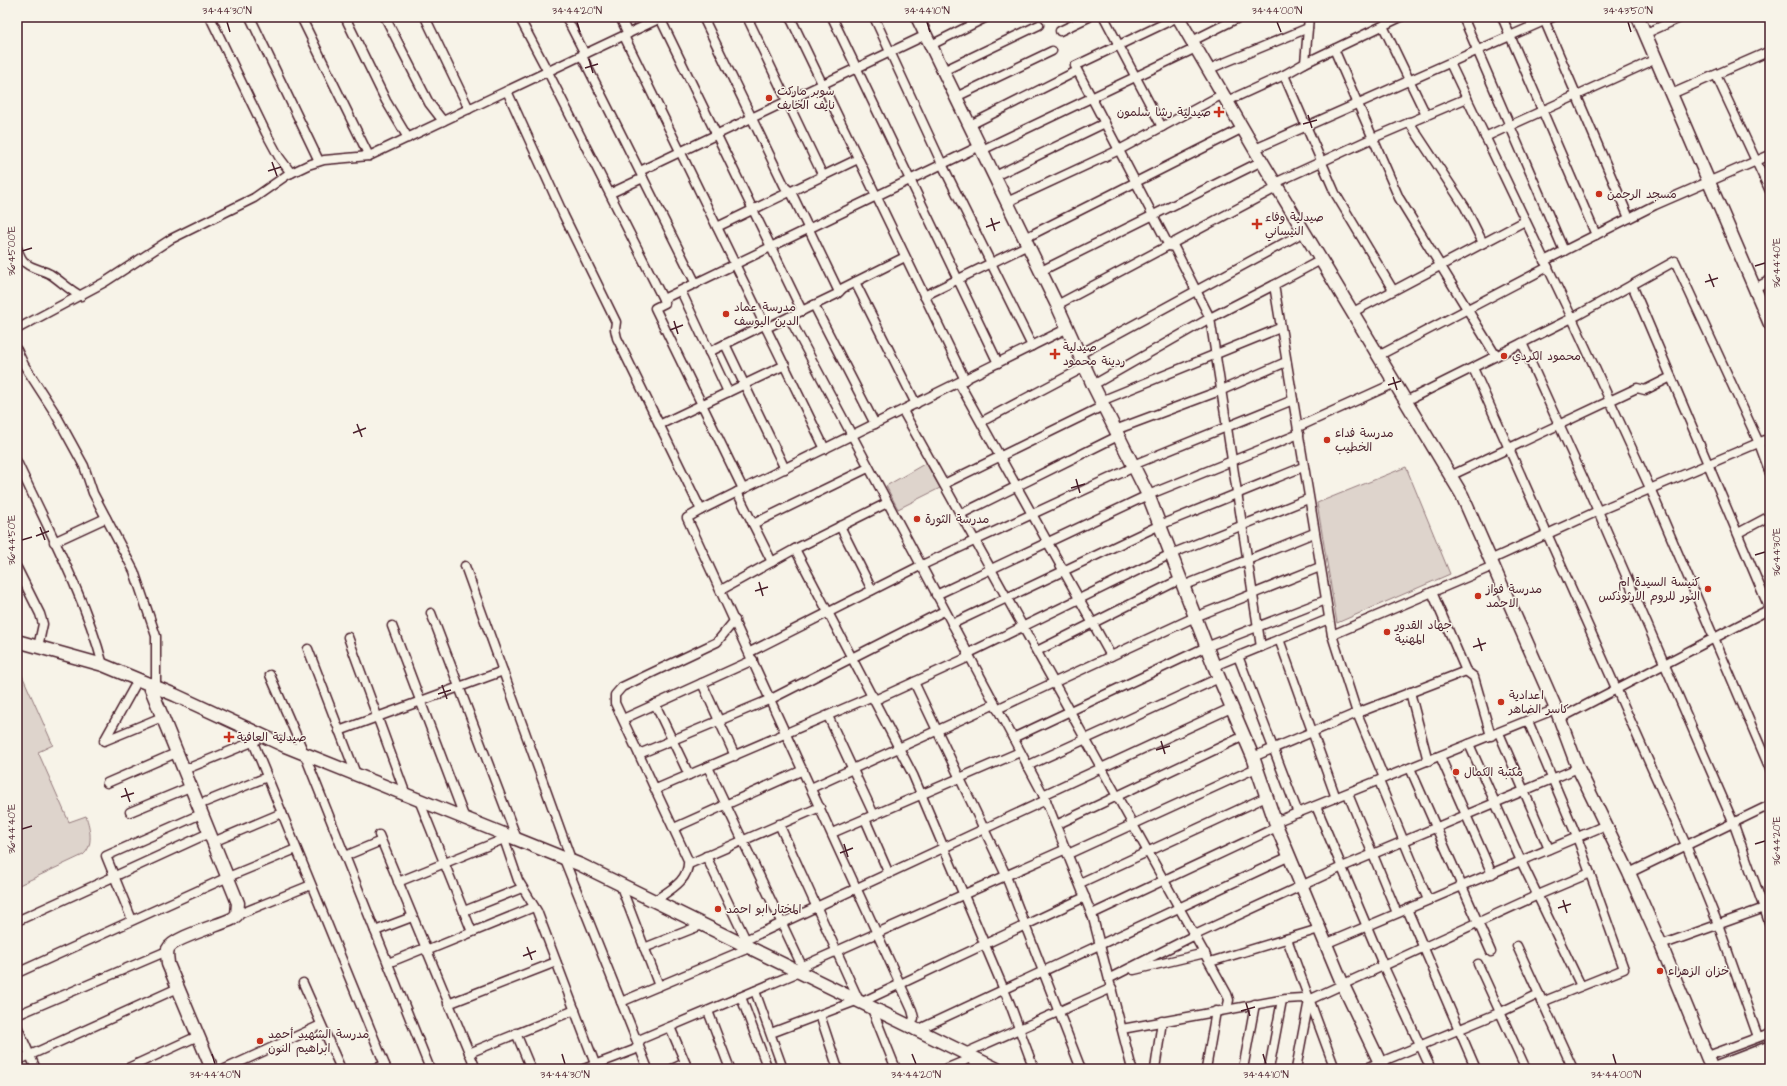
<svg xmlns="http://www.w3.org/2000/svg" width="1787" height="1086" viewBox="0 0 1787 1086" font-family="'Architects Daughter','Playpen Sans Arabic',sans-serif">
	<style>
		.green { fill: #ded4cc; stroke: #947a7c }
		.lines { fill: none; stroke-linecap: round; stroke-linejoin: round }
		.street-casing { stroke: #4a1f2b; stroke-width: 11 }
		.secondary-casing { stroke: #4a1f2b; stroke-width: 15 }
		.highway-casing { stroke: #4a1f2b; stroke-width: 18 }
		.street { stroke: #f7f3e8; stroke-width: 8 }
		.secondary { stroke: #f7f3e8; stroke-width: 12 }
		.highway { stroke: #f7f3e8; stroke-width: 15 }
		.ticks { fill: none; stroke: #4a1f2b; stroke-width: 1.5 }
		.poi-dot { fill: #c8321e; stroke: #f7f3e8; stroke-width: 1.5 }
		.labels { text-anchor: middle; stroke-width: 3; stroke-linejoin: round; paint-order: stroke }
		.poi-label { font-size: 12px; fill: #4a1f2b; stroke: #f7f3e8; text-anchor: start }
		.neatline { fill: none; stroke: #4a1f2b; stroke-width: 1.5 }
		.ticks-label { font-size: 10px; text-anchor: middle; fill: #4a1f2b }
	</style>
	<rect width="100%" height="100%" fill="#f7f3e8"/>
	<filter id="ink" filterUnits="userSpaceOnUse"><feTurbulence type="fractalNoise" baseFrequency=".025" numOctaves="2"/><feDisplacementMap in="SourceGraphic" scale="8" xChannelSelector="R" yChannelSelector="G"/><feConvolveMatrix kernelMatrix="1 2 1 2 8 2 1 2 1" color-interpolation-filters="sRGB"/></filter>
	<g filter="url(#ink)">
		<g class="green">
			<polygon points="926,463 940,488 898,509 886,486"/>
			<polygon points="1406,467 1450,574 1337,623 1317,503"/>
			<path d="M17,664l36,81 -15,7 31,70 17,-6c4,12 8,30 -3,39l-66,31z"/>
		</g>
		<g class="lines">
			<g class="street-casing">
				<g id="street">
					<polyline points="210,17 266,133 279,157 291,173"/>
					<polyline points="250,17 319,161"/>
					<polyline points="301,17 369,156"/>
					<polyline points="345,17 386,101 408,138"/>
					<polyline points="385,17 429,103 443,121"/>
					<polyline points="425,17 469,109"/>
					<polyline points="519,17 548,72 665,303 655,308 743,489"/>
					<polyline points="566,17 585,54"/>
					<polyline points="620,17 628,34"/>
					<polyline points="703,17 785,187 791,192 839,292"/>
					<polyline points="747,17 823,176"/>
					<polyline points="790,17 965,380"/>
					<polyline points="832,17 998,363"/>
					<polyline points="874,17 942,164 1032,346"/>
					<polyline points="1104,17 1162,127"/>
					<polyline points="1178,17 1075,66 1169,246 1174,247 1210,318 1261,647"/>
					<polyline points="1309,17 1305,63 1401,17"/>
					<polyline points="1463,17 1564,251"/>
					<polyline points="1502,17 1596,235"/>
					<polyline points="1543,17 1629,218"/>
					<polyline points="660,18 802,311"/>
					<polyline points="1383,26 1426,115"/>
					<polyline points="1060,31 1089,17"/>
					<polyline points="1651,31 1682,17"/>
					<polyline points="624,36 825,449"/>
					<polyline points="1192,41 1240,17"/>
					<polyline points="931,45 987,17"/>
					<polyline points="1334,49 1399,198 1496,356"/>
					<polyline points="582,56 696,284"/>
					<polyline points="1450,63 1572,318 1650,488 1770,769"/>
					<polyline points="1209,69 1308,28"/>
					<polyline points="943,71 1039,25"/>
					<polyline points="1284,75 1335,193 1393,290"/>
					<polyline points="1716,75 1770,191"/>
					<polyline points="507,91 564,216 616,322 615,329 617,338 701,510 687,518 912,1010 914,1018 910,1028"/>
					<polyline points="1676,92 1770,51"/>
					<polyline points="956,97 1052,51"/>
					<polyline points="1227,101 1284,75 1305,63"/>
					<polyline points="1409,122 1465,207 1483,243"/>
					<polyline points="970,125 1077,71"/>
					<polyline points="1485,137 1656,59"/>
					<polyline points="1255,149 1553,17"/>
					<polyline points="982,150 1196,48"/>
					<polyline points="640,171 926,35"/>
					<polyline points="995,176 1105,123"/>
					<polyline points="1275,183 1373,138 1467,98"/>
					<polyline points="611,193 643,178"/>
					<polyline points="1007,202 1119,150 1223,94"/>
					<polyline points="717,227 858,159"/>
					<polyline points="1025,238 1243,128"/>
					<path d="M17,248c2,6 4,13 10,16 6,5 16,6 23,10 11,7 19,16 31,22"/>
					<polyline points="1321,260 1274,285 1332,635 1357,713 1384,778"/>
					<polyline points="1544,261 1655,205 1770,155"/>
					<polyline points="1041,271 1262,161"/>
					<polyline points="855,282 916,404"/>
					<polyline points="1632,285 1770,610"/>
					<polyline points="1757,287 1770,280"/>
					<polyline points="681,291 728,392"/>
					<polyline points="924,296 1028,245"/>
					<polyline points="663,299 980,146"/>
					<polyline points="814,305 875,424"/>
					<polyline points="1057,305 1278,187"/>
					<polyline points="1353,312 1525,221"/>
					<polyline points="789,317 1045,798 1093,918 1132,1069"/>
					<polyline points="766,328 837,294 843,288 905,257"/>
					<polyline points="17,329 105,282 171,239 254,198 287,175 308,165 324,160 369,156 663,17"/>
					<polyline points="1522,343 1598,511 1733,822 1770,925"/>
					<polyline points="725,344 785,469"/>
					<polyline points="17,350 24,365 55,413 84,466 93,493 134,571 156,636 156,687"/>
					<polyline points="709,352 764,325"/>
					<polyline points="1080,354 1304,232"/>
					<polyline points="1378,356 1548,267"/>
					<polyline points="1473,368 1686,845 1718,924 1758,1037"/>
					<polyline points="959,383 1111,656"/>
					<polyline points="1093,385 1210,318 1274,285"/>
					<polyline points="1101,401 1280,328"/>
					<polyline points="1406,401 1578,315 1675,261 1759,443 1770,473"/>
					<polyline points="903,411 1227,994 1229,1000 1227,1009"/>
					<polyline points="981,422 1085,367"/>
					<polyline points="659,425 785,365"/>
					<polyline points="1298,427 1395,383"/>
					<polyline points="1115,430 1222,390 1286,362"/>
					<path d="M17,462c30,64 68,135 86,203"/>
					<polyline points="1133,465 1293,400"/>
					<polyline points="1450,476 1637,388 1645,390 1671,377"/>
					<polyline points="944,484 1103,406"/>
					<polyline points="737,492 772,562"/>
					<polyline points="701,510 1068,328"/>
					<polyline points="961,514 1118,436"/>
					<polyline points="753,524 868,468"/>
					<polyline points="840,526 872,590"/>
					<polyline points="1738,533 1770,516"/>
					<polyline points="54,542 106,518"/>
					<polyline points="795,549 913,775 1010,1004 1034,1069"/>
					<polyline points="1490,560 1598,511 1770,438"/>
					<polyline points="465,566 572,862"/>
					<polyline points="17,568 40,614 43,624 38,647"/>
					<polyline points="1183,586 1314,533"/>
					<polyline points="721,590 795,549 887,503"/>
					<polyline points="936,595 1148,495 1299,434"/>
					<polyline points="431,613 517,839"/>
					<polyline points="952,624 1160,525 1303,467"/>
					<polyline points="392,626 465,819"/>
					<polyline points="1332,635 1493,566"/>
					<polyline points="348,637 406,795"/>
					<polyline points="1279,639 1336,798"/>
					<polyline points="308,649 356,774"/>
					<polyline points="1037,651 1181,579"/>
					<polyline points="750,652 920,566 1134,467"/>
					<polyline points="967,654 1171,554 1308,499"/>
					<polyline points="1238,656 1298,813"/>
					<polyline points="1214,666 1329,619"/>
					<polyline points="1466,671 1474,677 1491,736"/>
					<polyline points="270,675 304,753 430,1069"/>
					<polyline points="138,680 104,741 162,717"/>
					<polyline points="914,682 1004,871 1081,1069"/>
					<polyline points="702,683 735,756"/>
					<polyline points="1410,692 1428,761"/>
					<polyline points="875,700 969,657"/>
					<polyline points="655,704 689,775"/>
					<polyline points="997,709 1195,617 1320,567"/>
					<polyline points="828,716 874,815"/>
					<polyline points="623,719 753,660"/>
					<polyline points="1559,719 1770,609"/>
					<polyline points="1528,721 1577,837 1624,969 1542,1002"/>
					<polyline points="339,731 503,671"/>
					<polyline points="1499,733 1549,849"/>
					<polyline points="1013,738 1206,647 1326,600"/>
					<polyline points="253,742 385,1065"/>
					<polyline points="1469,744 1521,861 1581,986"/>
					<polyline points="639,754 771,699 944,611"/>
					<polyline points="1440,756 1492,874"/>
					<polyline points="1253,757 1357,713 1466,671 1432,592"/>
					<polyline points="1027,766 1219,678"/>
					<polyline points="708,767 802,966"/>
					<polyline points="1410,768 1491,952"/>
					<polyline points="184,770 257,740"/>
					<polyline points="1379,781 1428,900"/>
					<polyline points="107,783 176,753"/>
					<polyline points="811,788 995,704"/>
					<polyline points="656,789 873,696"/>
					<polyline points="1348,794 1397,913"/>
					<polyline points="1043,795 1231,708"/>
					<polyline points="419,800 472,932"/>
					<polyline points="198,805 267,777"/>
					<polyline points="1316,806 1384,967 1431,1069"/>
					<polyline points="130,812 190,787"/>
					<polyline points="865,819 889,874"/>
					<polyline points="1275,822 1556,709"/>
					<polyline points="779,824 860,1003 1085,897"/>
					<polyline points="1056,825 1244,736"/>
					<polyline points="674,828 803,770"/>
					<polyline points="502,833 518,880 537,911 597,1069"/>
					<polyline points="832,833 1020,752"/>
					<polyline points="379,835 476,1069"/>
					<polyline points="213,842 282,813"/>
					<polyline points="1068,854 1256,768"/>
					<polyline points="345,856 381,841"/>
					<polyline points="706,856 746,940"/>
					<polyline points="564,859 648,1069"/>
					<polyline points="689,864 820,807"/>
					<polyline points="1629,873 1770,805"/>
					<polyline points="398,882 504,839"/>
					<polyline points="1080,883 1266,797"/>
					<polyline points="620,884 659,986"/>
					<path d="M654,901c14,-10 36,-20 34,-41l-73,-157v-8l7,-8 95,-45 18,-22"/>
					<polyline points="1407,909 1476,1069"/>
					<polyline points="464,911 522,888"/>
					<polyline points="1092,914 1277,827"/>
					<polyline points="237,915 311,885"/>
					<polyline points="132,920 106,856 201,814"/>
					<polyline points="17,921 209,833"/>
					<polyline points="375,931 412,917"/>
					<polyline points="1287,939 1335,1069"/>
					<polyline points="739,943 1046,800"/>
					<polyline points="1325,944 1606,825"/>
					<polyline points="1661,945 1770,906"/>
					<polyline points="1517,946 1573,1069"/>
					<polyline points="644,948 702,925"/>
					<polyline points="426,951 534,907"/>
					<polyline points="1210,962 1319,929"/>
					<polyline points="388,963 425,948"/>
					<polyline points="1478,964 1526,1069"/>
					<polyline points="794,970 1066,849"/>
					<polyline points="1134,970 1205,953"/>
					<polyline points="17,973 228,877 296,849"/>
					<polyline points="1110,978 1195,935 1342,867 1578,768"/>
					<polyline points="303,983 341,1069"/>
					<polyline points="755,991 783,1069"/>
					<polyline points="741,997 768,1069"/>
					<polyline points="621,1002 749,948"/>
					<polyline points="448,1004 556,962"/>
					<polyline points="872,1009 896,1069"/>
					<polyline points="708,1011 730,1069"/>
					<polyline points="17,1015 167,951"/>
					<polyline points="820,1015 838,1069"/>
					<polyline points="17,1026 36,1069"/>
					<polyline points="670,1027 688,1069"/>
					<polyline points="1122,1029 1286,999 1302,998 1309,1000"/>
					<polyline points="915,1031 1290,856"/>
					<polyline points="516,1033 531,1069"/>
					<polyline points="771,1033 856,1001"/>
					<polyline points="469,1053 575,1010"/>
					<polyline points="963,1054 1112,988"/>
					<polyline points="1708,1056 1770,1033"/>
					<polyline points="17,1061 178,988"/>
					<polyline points="126,1069 198,1036"/>
					<polyline points="225,1069 321,1025"/>
					<polyline points="374,1069 385,1065 386,1068"/>
					<polyline points="584,1069 634,1050 637,1047 641,1039 799,972"/>
					<polyline points="672,1069 685,1063"/>
					<polyline points="945,1069 972,1058 977,1069"/>
					<polyline points="1155,1069 1162,1021"/>
					<polyline points="1206,1069 1216,1011"/>
					<polyline points="1243,1069 1255,1004"/>
					<polyline points="1269,1069 1282,1000"/>
					<polyline points="1296,1069 1309,1000 1538,895 1590,873"/>
					<polyline points="1364,1069 1501,1012 1539,994"/>
				</g>
			</g>
			<g class="secondary-casing">
				<g id="secondary">
					<polyline points="917,17 1057,305 1093,385 1149,497 1214,666 1253,757 1277,827 1343,985 1383,1069"/>
					<polyline points="1178,17 1261,160 1462,495 1556,709 1578,768 1629,873 1661,945 1712,1069"/>
					<polyline points="1638,17 1770,324"/>
					<polyline points="17,641 103,665 175,695 285,746 581,865 997,1069"/>
					<path d="M149,684l89,219 -1,12 -5,4c-12,6 -60,19 -64,30 -2,5 0,10 0,15l44,105"/>
				</g>
			</g>
			<g class="highway-casing">
				<g id="highway">
					<polyline points="1718,1069 1770,1049"/>
					<polyline points="1756,1069 1770,1064"/>
				</g>
			</g>
			<use href="#street" class="street"/>
			<use href="#secondary" class="secondary"/>
			<use href="#highway" class="highway"/>
		</g>
	</g>
	<path class="ticks" d="M227,22l3,10M577,22l3,10M927,22l3,10M1277,22l4,10M1628,22l3,10M589,59l4,14M585,68l13,-4M1308,115l4,13M1303,124l14,-4M272,162l5,14M268,171l13,-4M991,218l4,13M986,227l14,-5M22,251l10,-3M1755,266l10,-3M1709,274l5,13M1705,282l13,-4M674,321l4,13M670,330l13,-5M1393,377l4,13M1388,385l13,-4M357,424l5,13M353,433l13,-5M1076,479l4,14M1071,488l14,-4M40,527l5,13M36,536l13,-5M22,540l10,-3M1755,555l10,-3M759,582l4,14M755,591l13,-4M1478,638l4,13M1473,647l13,-4M442,685l5,14M438,694l13,-4M1161,741l4,13M1156,750l14,-4M125,788l5,14M121,797l13,-4M22,829l10,-3M844,844l4,13M1755,844l10,-3M840,853l13,-5M1563,900l4,13M1558,908l13,-4M527,947l5,13M523,956l13,-5M1246,1003l4,13M1241,1011l14,-4M212,1054l3,10M562,1054l3,10M912,1054l4,10M1263,1054l3,10M1613,1054l3,10"/>
	<g class="poi-dot">
		<circle cx="769" cy="98" r="4"/>
		<path d="M1217 106h4v4h4v4h-4v4h-4v-4h-4v-4h4z"/>
		<circle cx="1599" cy="194" r="4"/>
		<path d="M1255 218h4v4h4v4h-4v4h-4v-4h-4v-4h4z"/>
		<circle cx="726" cy="314" r="4"/>
		<path d="M1053 348h4v4h4v4h-4v4h-4v-4h-4v-4h4z"/>
		<circle cx="1504" cy="356" r="4"/>
		<circle cx="1327" cy="440" r="4"/>
		<circle cx="917" cy="519" r="4"/>
		<circle cx="1708" cy="589" r="4"/>
		<circle cx="1478" cy="596" r="4"/>
		<circle cx="1387" cy="632" r="4"/>
		<circle cx="1501" cy="702" r="4"/>
		<path d="M227 731h4v4h4v4h-4v4h-4v-4h-4v-4h4z"/>
		<circle cx="1456" cy="772" r="4"/>
		<circle cx="718" cy="909" r="4"/>
		<circle cx="1660" cy="971" r="4"/>
		<circle cx="260" cy="1041" r="4"/>
	</g>
	<g class="labels">
		<g class="poi-label">
			<text x="777" y="95">سوبر ماركت<tspan x="777" dy="14">نايف الخايف</tspan></text>
			<text x="1211" y="116" text-anchor="end">صيدلية رشا سلمون</text>
			<text x="1607" y="198">مسجد الرحمن</text>
			<text x="1265" y="221">صيدلية وفاء<tspan x="1265" dy="14">النيساني</tspan></text>
			<text x="734" y="311">مدرسة عماد<tspan x="734" dy="14">الدين اليوسف</tspan></text>
			<text x="1063" y="351">صيدلية<tspan x="1063" dy="14">ردينة محمود</tspan></text>
			<text x="1512" y="360">محمود الكردي</text>
			<text x="1335" y="437">مدرسة فداء<tspan x="1335" dy="14">الخطيب</tspan></text>
			<text x="925" y="523">مدرسة الثورة</text>
			<text x="1700" y="586" text-anchor="end">كنيسة السيدة ام<tspan x="1700" dy="14">النور للروم الارثوذكس</tspan></text>
			<text x="1486" y="593">مدرسة فواز<tspan x="1486" dy="14">الاحمد</tspan></text>
			<text x="1395" y="629">جهاد القدور<tspan x="1395" dy="14">المهنية</tspan></text>
			<text x="1509" y="699">اعدادية<tspan x="1509" dy="14">كاسر الضاهر</tspan></text>
			<text x="237" y="741">صيدلية العافية</text>
			<text x="1464" y="776">مكتبة الكمال</text>
			<text x="726" y="913">المختار ابو احمد</text>
			<text x="1668" y="975">خزان الزهراء</text>
			<text x="268" y="1038">مدرسة الشهيد أحمد<tspan x="268" dy="14">ابراهيم النون</tspan></text>
		</g>
	</g>
	<rect width="1787" height="1086" fill="none" stroke="#f7f3e8" stroke-width="44"/>
	<rect x="22" y="22" width="1743" height="1042" class="neatline"/>
	<g class="ticks-label">
		<text x="227" y="14">34°44'30"N</text>
		<text x="577" y="14">34°44'20"N</text>
		<text x="927" y="14">34°44'10"N</text>
		<text x="1277" y="14">34°44'00"N</text>
		<text x="1628" y="14">34°43'50"N</text>
		<text transform="translate(11 251) rotate(-90)" y="4">36°45'00"E</text>
		<text transform="translate(1776 263) rotate(-90)" y="4">36°44'40"E</text>
		<text transform="translate(11 540) rotate(-90)" y="4">36°44'50"E</text>
		<text transform="translate(1776 552) rotate(-90)" y="4">36°44'30"E</text>
		<text transform="translate(11 829) rotate(-90)" y="4">36°44'40"E</text>
		<text transform="translate(1776 841) rotate(-90)" y="4">36°44'20"E</text>
		<text x="215" y="1078">34°44'40"N</text>
		<text x="565" y="1078">34°44'30"N</text>
		<text x="916" y="1078">34°44'20"N</text>
		<text x="1266" y="1078">34°44'10"N</text>
		<text x="1616" y="1078">34°44'00"N</text>
	</g>
</svg>
